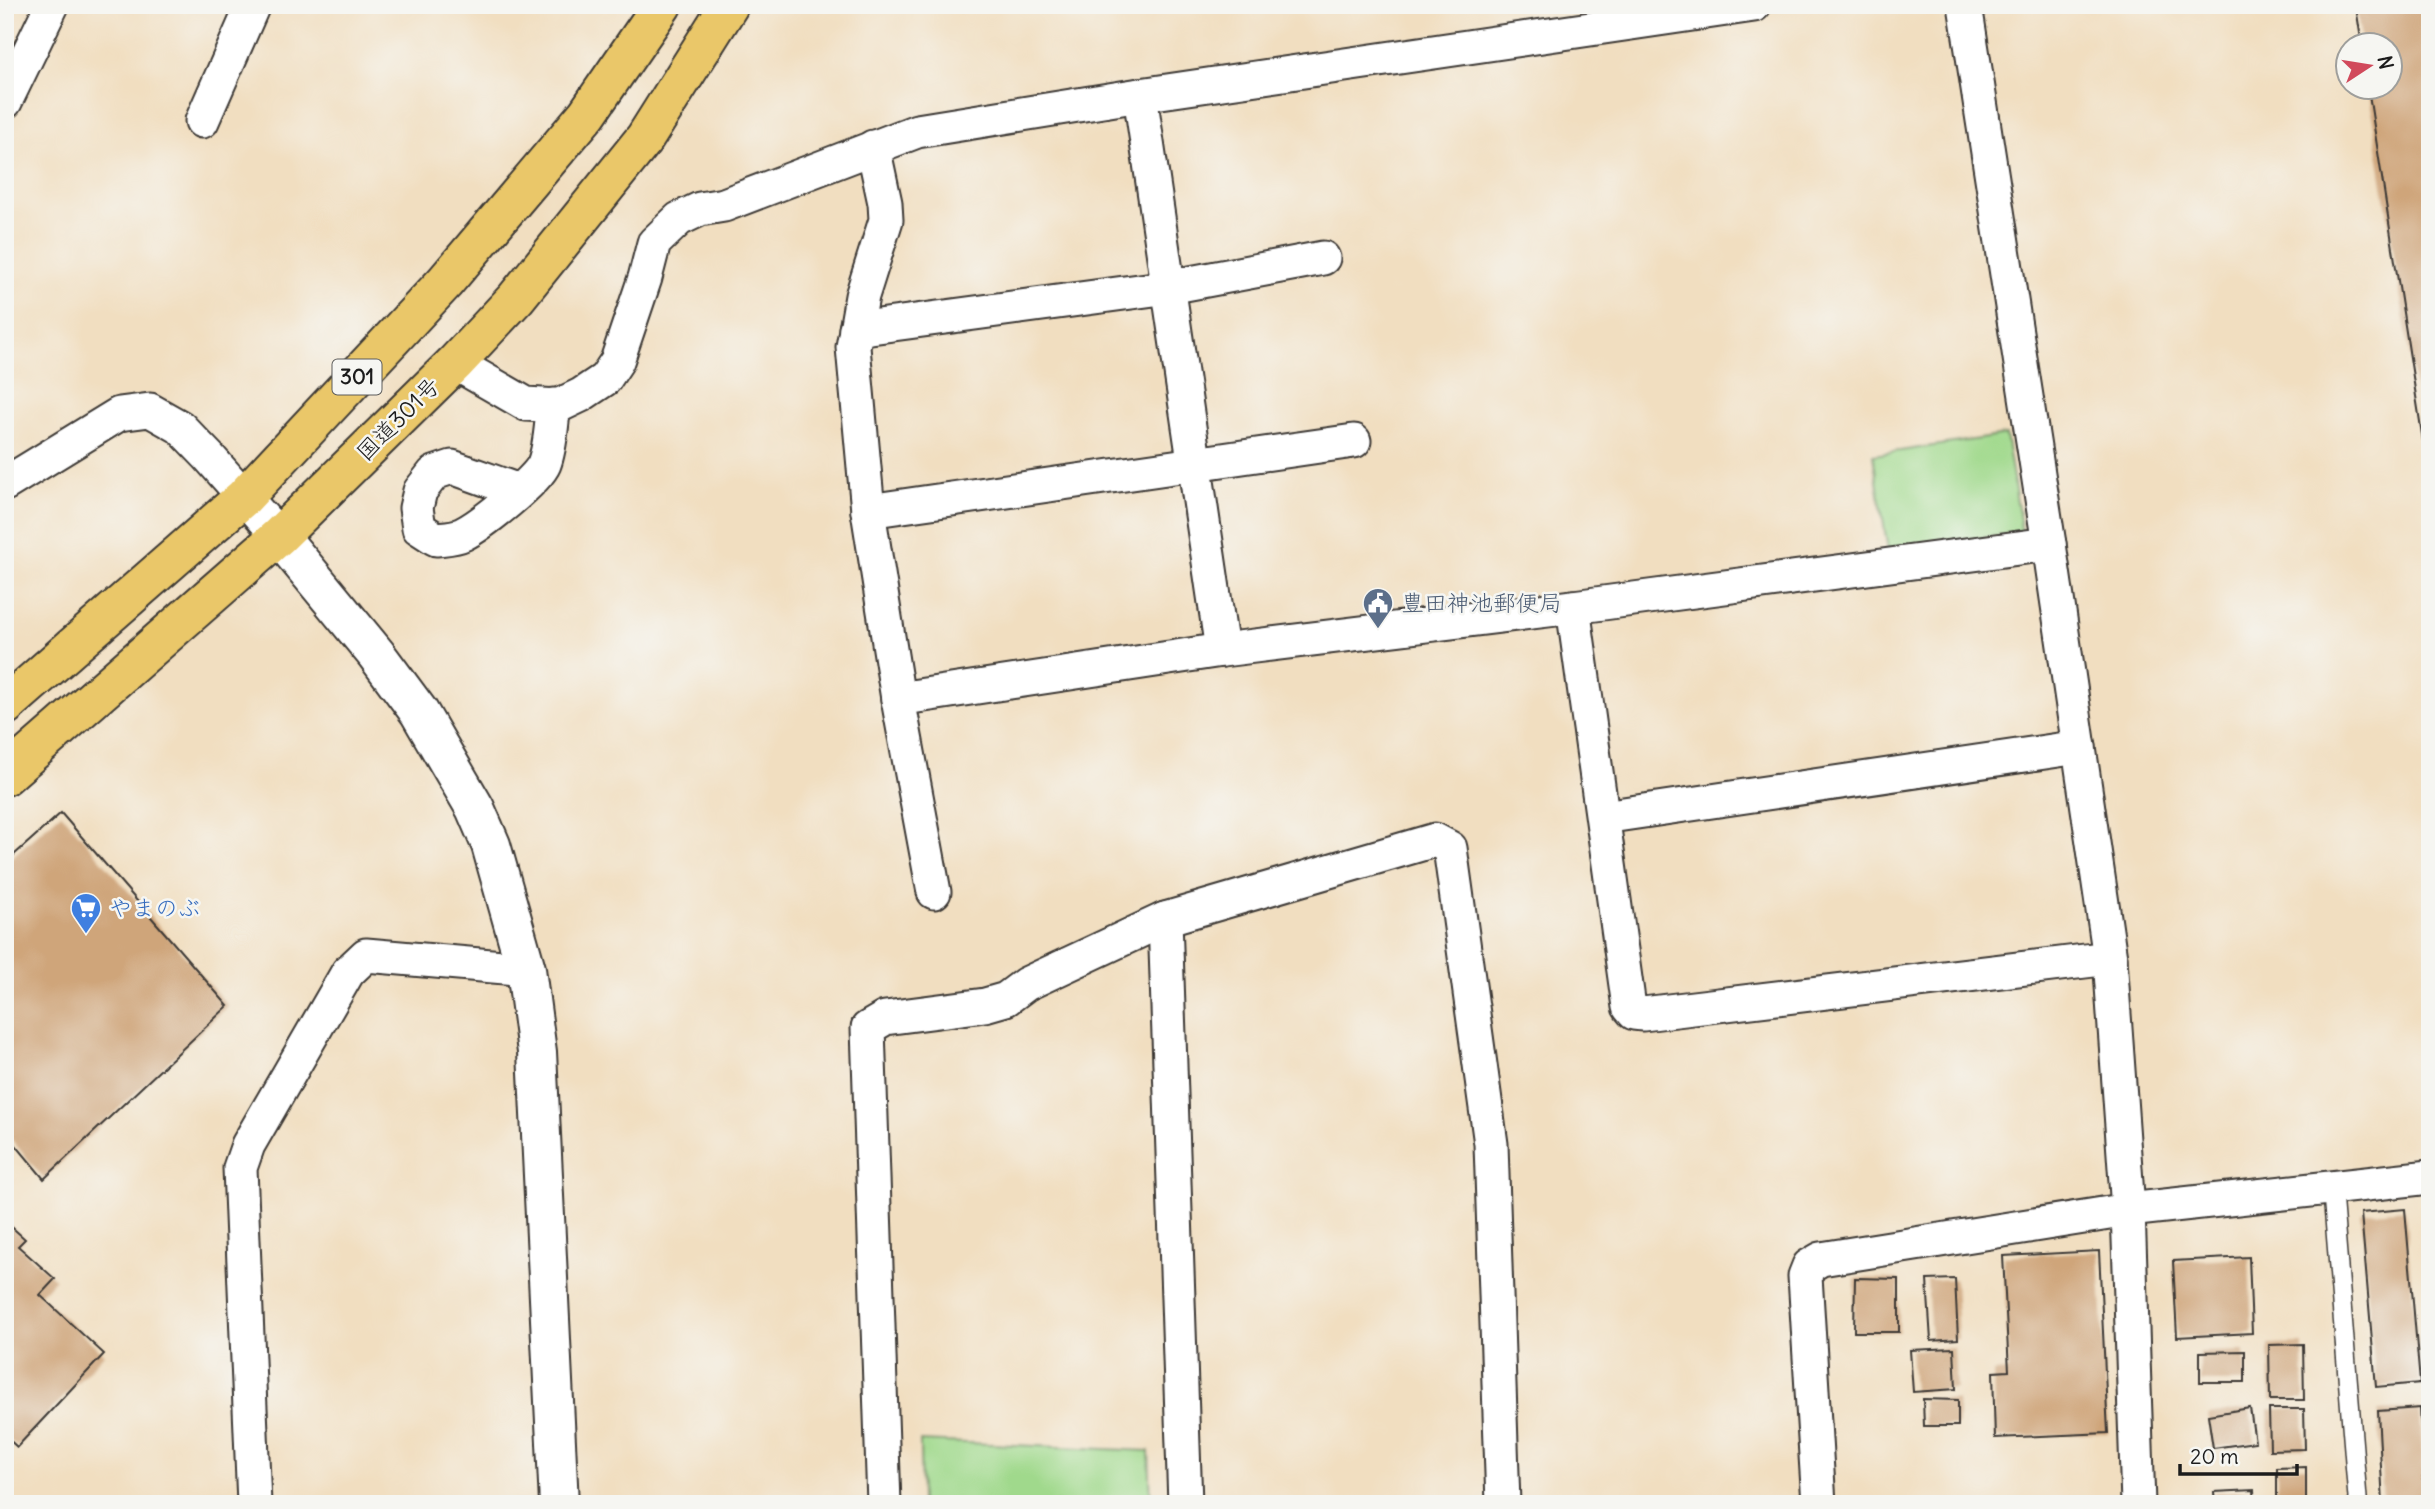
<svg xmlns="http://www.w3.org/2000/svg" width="2435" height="1509" viewBox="0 0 2435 1509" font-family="Delius,'Klee One',sans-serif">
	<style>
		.green { fill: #a0d98c; stroke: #5e7a54; stroke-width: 2 }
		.building { fill: #cfa57a }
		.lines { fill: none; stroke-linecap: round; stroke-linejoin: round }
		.service-casing { stroke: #3c3935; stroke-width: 21 }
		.minor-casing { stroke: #3c3935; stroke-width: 37 }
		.tertiary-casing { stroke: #3c3935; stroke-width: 42 }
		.trunk-casing { stroke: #3c3935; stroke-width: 42 }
		.service { stroke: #fff; stroke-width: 18 }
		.minor { stroke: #fff; stroke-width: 33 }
		.tertiary { stroke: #fff; stroke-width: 38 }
		.trunk { stroke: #eac769; stroke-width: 38 }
		.labels { text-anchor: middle; stroke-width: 5; stroke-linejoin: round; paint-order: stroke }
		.shield { fill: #f6f6f2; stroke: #5d5d5c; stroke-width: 2 }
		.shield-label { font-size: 21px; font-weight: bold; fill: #1c1c1c }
		.street-label { font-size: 23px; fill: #1c1c1c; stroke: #f6f6f2 }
		.service-label { font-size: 23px; fill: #4e5e75; stroke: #f6f6f2; text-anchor: start }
		.shop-label { font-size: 23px; fill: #366cbe; stroke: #f6f6f2; text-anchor: start }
	</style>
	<rect width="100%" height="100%" fill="#f6f6f2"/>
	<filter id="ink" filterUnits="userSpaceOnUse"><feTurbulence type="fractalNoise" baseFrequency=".0143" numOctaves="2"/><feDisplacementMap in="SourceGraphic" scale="14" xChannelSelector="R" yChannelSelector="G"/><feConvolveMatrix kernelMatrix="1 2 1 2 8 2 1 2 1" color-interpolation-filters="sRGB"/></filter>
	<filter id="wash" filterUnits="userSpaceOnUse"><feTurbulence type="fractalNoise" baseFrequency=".00686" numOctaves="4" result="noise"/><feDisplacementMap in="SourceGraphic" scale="28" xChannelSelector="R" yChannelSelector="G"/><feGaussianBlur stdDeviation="1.57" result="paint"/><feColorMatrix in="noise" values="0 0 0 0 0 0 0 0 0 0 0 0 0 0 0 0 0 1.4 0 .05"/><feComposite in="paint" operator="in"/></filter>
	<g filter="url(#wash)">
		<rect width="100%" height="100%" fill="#f1dec0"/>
		<g class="green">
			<polygon points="2006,435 2022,533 1888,551 1873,455"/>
			<polygon points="920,1441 1149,1451 1151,1504 921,1504"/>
		</g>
		<g id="blocks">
			<g class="building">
				<polygon points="2369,5 2430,5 2430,486 2368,88 2390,88 2390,46 2362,46 2356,7"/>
				<polygon points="61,813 228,1006 44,1179 5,1132 5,863"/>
				<polygon points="2405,1209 2420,1383 2376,1387 2361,1213"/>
				<polygon points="5,1221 25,1239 18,1246 55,1279 40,1295 104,1354 17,1447 5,1436"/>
				<polygon points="2099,1251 2108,1433 1995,1438 1993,1372 2009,1371 2003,1256"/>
				<polygon points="2249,1257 2252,1333 2177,1337 2173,1261"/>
				<polygon points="1855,1278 1899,1279 1899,1332 1854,1332"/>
				<polygon points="1955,1279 1958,1339 1931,1341 1927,1280"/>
				<polygon points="2303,1344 2304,1400 2270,1400 2269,1345"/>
				<polygon points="1954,1348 1956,1389 1913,1392 1910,1350"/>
				<polygon points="2245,1351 2245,1382 2200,1382 2200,1352"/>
				<polygon points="1923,1399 1958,1400 1958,1426 1924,1426"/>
				<polygon points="2250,1408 2255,1442 2213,1448 2208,1415"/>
				<polygon points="2420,1408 2425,1504 2383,1504 2378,1411"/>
				<polygon points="2269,1409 2304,1409 2305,1449 2270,1450"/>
				<polygon points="2306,1467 2306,1504 2277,1504 2277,1468"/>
				<polygon points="2254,1490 2255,1504 2215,1504 2214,1492"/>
			</g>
		</g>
	</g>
	<g filter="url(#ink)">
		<use href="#blocks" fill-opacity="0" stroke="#3c3935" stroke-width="2"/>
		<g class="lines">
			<g class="service-casing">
				<polyline id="service" points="2332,1188 2358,1504"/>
			</g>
			<g class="minor-casing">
				<g id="minor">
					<polyline points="1965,5 2049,544 2110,958 2128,1210 2138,1504"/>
					<polyline points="1140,95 1222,650"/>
					<polyline points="5,102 52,5"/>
					<polyline points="202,121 253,5"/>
					<polyline points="873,147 885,203 886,220 862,296 853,347 868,511 898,699 1222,650 1573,607 2049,544"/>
					<polyline points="856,329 1169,287 1323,258"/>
					<polyline points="455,363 526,404 558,406 581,395 605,379 617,361 645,278 654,243 679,219 700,209 724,205 917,131 1140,95 1754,5"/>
					<polyline points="5,484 119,414 150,410 180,427 209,457 279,536"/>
					<path d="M519,491l-67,-24 -18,6 -14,18 -4,17 3,20 17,11c9,-1 19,-1 27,-5 18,-9 74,-53 81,-70 7,-18 7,-40 10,-59"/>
					<polyline points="868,511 1354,441"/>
					<polyline points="1573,607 1629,1007 1634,1013 1643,1014 2110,958"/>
					<polyline points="898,699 934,892"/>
					<polyline points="1603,817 2079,747"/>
					<polyline points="1165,919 1185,1504"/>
					<polyline points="254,1504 240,1168 248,1145 348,972 366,955 526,969"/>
					<polyline points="884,1504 868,1028 885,1018 985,1005 1006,999 1026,984 1165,919 1435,840 1450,848 1491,1144 1503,1504"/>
					<polyline points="1819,1504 1805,1276 1809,1266 1821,1259 2128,1210 2430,1177"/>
				</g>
			</g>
			<g class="tertiary-casing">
				<polyline id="tertiary" points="279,536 376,654 419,712 475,808 491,845 526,969 537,1052 559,1504"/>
			</g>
			<g class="trunk-casing">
				<g id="trunk">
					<polyline points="5,706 244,497 445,282 587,114 662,5"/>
					<polyline points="5,776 279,536 455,363 516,298 645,138 729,5"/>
				</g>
			</g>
			<use href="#service" class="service"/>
			<use href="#minor" class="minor"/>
			<use href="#tertiary" class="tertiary"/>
			<use href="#trunk" class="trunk"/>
		</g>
	</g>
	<defs>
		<g id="civic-pin" transform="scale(1.575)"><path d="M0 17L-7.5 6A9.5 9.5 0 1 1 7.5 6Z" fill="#5c6f8a" stroke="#f6f6f2"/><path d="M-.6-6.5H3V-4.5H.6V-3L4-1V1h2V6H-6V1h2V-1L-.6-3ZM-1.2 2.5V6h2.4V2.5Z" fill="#fff"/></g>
		<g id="supermarket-pin" transform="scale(1.575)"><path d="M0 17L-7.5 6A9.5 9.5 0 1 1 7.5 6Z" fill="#3f7fe0" stroke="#f6f6f2"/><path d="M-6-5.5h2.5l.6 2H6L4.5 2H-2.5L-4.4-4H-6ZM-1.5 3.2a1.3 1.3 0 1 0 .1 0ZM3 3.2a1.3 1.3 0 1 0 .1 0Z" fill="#fff"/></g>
	</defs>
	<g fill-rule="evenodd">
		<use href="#civic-pin" x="1378" y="603"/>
		<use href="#supermarket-pin" x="86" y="908"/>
	</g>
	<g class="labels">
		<rect class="shield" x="332.5" y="359.5" width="49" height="35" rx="5"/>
		<g class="shield-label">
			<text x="357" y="384">301</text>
		</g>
		<g class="street-label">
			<text transform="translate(398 419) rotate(-45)" y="8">国道301号</text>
		</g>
		<g class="service-label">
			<text x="1401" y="611">豊田神池郵便局</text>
		</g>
		<g class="shop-label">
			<text x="109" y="916">やまのぶ</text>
		</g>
	</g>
	<rect width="2435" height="1509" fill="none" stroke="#f6f6f2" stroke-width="28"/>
	<g transform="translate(2369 66) rotate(78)"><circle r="33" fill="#f6f6f2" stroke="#9f9f9c" stroke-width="2"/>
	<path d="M0-5L12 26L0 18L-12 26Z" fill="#d1495b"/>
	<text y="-10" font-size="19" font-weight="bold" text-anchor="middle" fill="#1c1c1c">N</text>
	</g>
	<path d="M2180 1464v10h117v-10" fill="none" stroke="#1c1c1c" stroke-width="3.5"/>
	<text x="2190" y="1464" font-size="21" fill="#1c1c1c" stroke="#f6f6f2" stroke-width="5" paint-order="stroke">20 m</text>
</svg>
